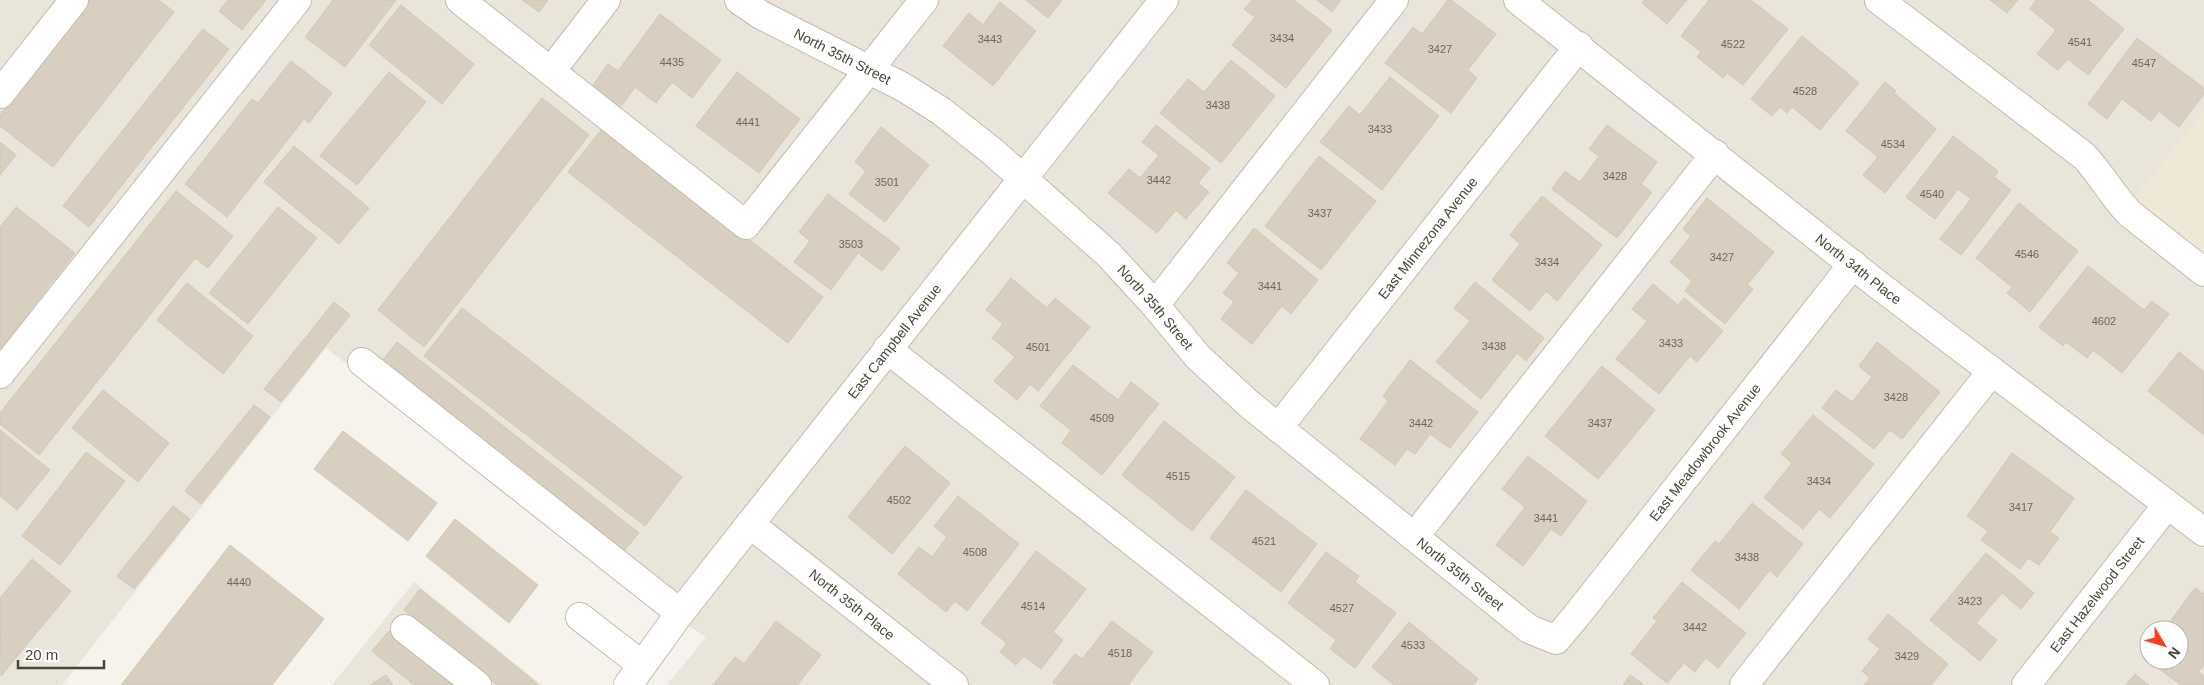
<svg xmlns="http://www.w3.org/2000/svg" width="2204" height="685" viewBox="0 0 2204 685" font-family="Helvetica,sans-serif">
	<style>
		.residential { fill: #eae5da; fill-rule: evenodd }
		.education { fill: #efe8d6 }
		.building { fill: #d8cfc1; stroke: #d3c7b4 }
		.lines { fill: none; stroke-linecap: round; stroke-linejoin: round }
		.minor-casing { stroke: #c2bbae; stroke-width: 30 }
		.minor { stroke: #fff; stroke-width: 28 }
		.labels { text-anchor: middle; stroke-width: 4; stroke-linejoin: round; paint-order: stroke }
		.number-label { font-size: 11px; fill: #6e675b }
		.street-label { font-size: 14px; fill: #4b4439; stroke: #fff }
	</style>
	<rect width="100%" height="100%" fill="#f6f3ec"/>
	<g class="residential">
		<path d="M0,0h2204v112l-72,90 72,56v427h-1537l39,-48 -59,-38 -321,-251 -264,337h-62zM2149,630h30v30h-30z"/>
		<polygon points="414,582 542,685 332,685"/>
	</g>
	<polygon class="education" points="2204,112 2204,258 2132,202"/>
	<g class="building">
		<polygon points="90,0 159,0 174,12 53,167 0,126 0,115"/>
		<polygon points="228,0 266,0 242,30 219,11"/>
		<polygon points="333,0 396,0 345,67 305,37"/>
		<polygon points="522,0 548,0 539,12"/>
		<polygon points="1026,0 1062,0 1048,18"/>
		<polygon points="1252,0 1294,0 1332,30 1286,88 1232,45 1255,17 1244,9"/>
		<polygon points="1317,0 1341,0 1332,12"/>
		<polygon points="1448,0 1451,0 1496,34 1468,70 1477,78 1451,113 1385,63 1413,27 1422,34"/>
		<polygon points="1645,0 1687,0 1667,24 1642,3"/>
		<polygon points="1709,0 1751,0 1788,29 1743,85 1727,73 1723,78 1697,57 1701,52 1681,36"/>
		<polygon points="1990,0 2018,0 2007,13"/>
		<polygon points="2036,0 2088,0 2124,29 2088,75 2068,59 2058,70 2037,54 2056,30 2030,9"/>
		<polygon points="1000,2 1036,31 993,86 943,46 969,13 983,25"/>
		<polygon points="401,5 474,64 442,104 369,45"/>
		<polygon points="660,14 721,60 692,98 672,82 656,103 635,87 619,109 591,88 608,64 618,71"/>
		<polygon points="203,29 229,49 89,227 63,206"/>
		<polygon points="1802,36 1859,83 1820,130 1792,107 1787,113 1780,107 1772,116 1751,99"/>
		<polygon points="2137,38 2204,88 2204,94 2179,127 2159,111 2151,121 2122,99 2107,119 2088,104"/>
		<polygon points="1231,60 1275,96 1221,163 1160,113 1188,79 1204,92"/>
		<polygon points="291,61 332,93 309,123 304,119 227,217 185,184 252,99 258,103"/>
		<polygon points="389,72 426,102 357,185 320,156"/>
		<polygon points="737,72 800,119 759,173 696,126"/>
		<polygon points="1390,77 1439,116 1382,190 1320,142 1349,106 1360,115"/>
		<polygon points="1885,82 1896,91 1894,93 1936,129 1885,193 1863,175 1878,157 1846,131"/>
		<polygon points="542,98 589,135 424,347 378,310"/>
		<polygon points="1156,125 1210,168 1198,183 1209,192 1186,219 1176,210 1157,233 1108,193 1129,169 1140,178 1159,155 1142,142"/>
		<polygon points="1607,125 1657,162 1641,184 1652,192 1617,238 1552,189 1565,171 1580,182 1599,156 1589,149"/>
		<polygon points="604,126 823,297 788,343 568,172"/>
		<polygon points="881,127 929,165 885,222 849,194 866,171 855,162"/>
		<polygon points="1953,136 1998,171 1994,177 2011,190 1961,255 1940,239 1971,199 1958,189 1935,219 1906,197"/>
		<polygon points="0,142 16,155 0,175"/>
		<polygon points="294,146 369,208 339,244 264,182"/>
		<polygon points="1319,156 1376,201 1321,270 1265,226"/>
		<polygon points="176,191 233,236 208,268 195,258 39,455 0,424 0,413"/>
		<polygon points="828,194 900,248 882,271 858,253 831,290 794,262 810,241 799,232"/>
		<polygon points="1542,196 1602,245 1557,301 1546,291 1530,311 1492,280 1520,244 1510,235"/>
		<polygon points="1707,198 1774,252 1747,285 1753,289 1725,324 1685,291 1692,281 1670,262 1691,236 1683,229"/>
		<polygon points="2019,203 2078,251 2030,312 2007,293 2012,287 1976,258"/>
		<polygon points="16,207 75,253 0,349 0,227"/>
		<polygon points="278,207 317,238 248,324 209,293"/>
		<polygon points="1254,228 1318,280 1291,314 1282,306 1252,344 1221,319 1234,302 1223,293 1239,273 1227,263"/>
		<polygon points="2088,266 2144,310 2152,301 2169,314 2122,373 2093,350 2087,358 2066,342 2063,346 2039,327"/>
		<polygon points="1011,278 1047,308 1055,298 1090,327 1038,391 1030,384 1017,400 994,381 1015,357 992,338 1003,324 986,310"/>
		<polygon points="1475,282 1544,338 1526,361 1517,353 1481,399 1436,362 1470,321 1454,308"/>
		<polygon points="187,283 253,336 223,374 157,320"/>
		<polygon points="1653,284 1678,305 1684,298 1723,331 1697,362 1690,356 1659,394 1616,359 1647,321 1632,309"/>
		<polygon points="334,302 350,315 281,402 264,389"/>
		<polygon points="462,308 682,477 645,526 424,356"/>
		<polygon points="397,342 639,533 622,553 381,362"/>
		<polygon points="1877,342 1940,392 1902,439 1890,430 1874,449 1822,408 1836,390 1852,402 1872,377 1859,366"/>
		<polygon points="2179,352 2204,372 2204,435 2148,391"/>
		<polygon points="1410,360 1478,412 1450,448 1430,434 1415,454 1407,449 1395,465 1360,439 1388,401 1383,396"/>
		<polygon points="1073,365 1118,400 1131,382 1159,404 1102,475 1062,443 1071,430 1040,406"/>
		<polygon points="1602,366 1655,410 1598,479 1545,436"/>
		<polygon points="103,390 169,443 138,482 72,428"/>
		<polygon points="254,405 270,417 201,504 185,491"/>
		<polygon points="1813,415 1874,464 1830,518 1819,509 1803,529 1764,498 1792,463 1781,454"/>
		<polygon points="1164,421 1235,477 1192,531 1122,475"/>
		<polygon points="0,430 50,470 17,510 0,496"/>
		<polygon points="343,431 437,503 408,541 314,469"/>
		<polygon points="905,446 950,483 892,554 848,517"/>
		<polygon points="86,452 125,481 60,565 22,536"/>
		<polygon points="2012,453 2074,498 2050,532 2059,538 2039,565 2028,558 2020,569 1981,540 1988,531 1967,516"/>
		<polygon points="1528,456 1587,501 1561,536 1551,529 1523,566 1496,545 1525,507 1502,489"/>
		<polygon points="1246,490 1317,544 1281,592 1210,538"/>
		<polygon points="958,496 1019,544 967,611 955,601 946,612 898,574 919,547 932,557 947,537 934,526"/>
		<polygon points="1752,503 1803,544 1777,577 1770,570 1739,609 1691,570 1715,541 1719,544"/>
		<polygon points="173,506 190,519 134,589 117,576"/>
		<polygon points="455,519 538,585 509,623 426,556"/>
		<polygon points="230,545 324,619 272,685 121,685"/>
		<polygon points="1036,551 1086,589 1053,632 1063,640 1041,669 1024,656 1016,665 1000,652 1007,643 981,623"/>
		<polygon points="1326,552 1359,576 1355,582 1396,613 1355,668 1330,649 1336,640 1288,603"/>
		<polygon points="1986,553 2034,593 2021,609 2002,593 1976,623 1997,640 1980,661 1930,620"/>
		<polygon points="32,559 71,591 1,676 0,598"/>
		<polygon points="1682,582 1746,633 1718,668 1706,658 1695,672 1684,663 1667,683 1631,654 1657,621 1653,618"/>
		<polygon points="2195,588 2204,594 2204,665 2198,672 2204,676 2204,685 2181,685 2144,658 2149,650 2149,660 2179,660 2179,630 2164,630"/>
		<polygon points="420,589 539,685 497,685 404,610"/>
		<polygon points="1888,614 1948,664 1931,685 1864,685 1870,678 1862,671 1880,649 1868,639"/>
		<polygon points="776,621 821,655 797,685 713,685 735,657 744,664"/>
		<polygon points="1112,621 1153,652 1128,685 1057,685 1053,682 1075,654 1082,659"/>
		<polygon points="1409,622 1478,679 1474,685 1394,685 1372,667"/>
		<polygon points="389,631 455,685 414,685 372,651"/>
		<polygon points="2135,674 2149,685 2126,685"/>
		<polygon points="386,675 393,685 370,685"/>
		<polygon points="1630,675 1644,685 1623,685"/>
	</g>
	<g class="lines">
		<g class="minor-casing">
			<g id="minor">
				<polyline points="460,0 746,225 924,0"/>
				<path id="s1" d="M739,0l22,15 142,72 38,24 52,41 116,103 46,50 43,52 51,47 280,225 27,11 21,-25 276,-351"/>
				<path id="s2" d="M1518,0l359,284 327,248"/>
				<path d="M1879,0l205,156c17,18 28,39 45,57l75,59"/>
				<polyline points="551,71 606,0"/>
				<polyline points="0,94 74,0"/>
				<polyline points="1155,305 1394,0"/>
				<polyline points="887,349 1315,685"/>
				<polyline points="362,362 680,613"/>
				<polyline points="0,374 297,0"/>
				<path id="s3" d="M1278,428l301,-382"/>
				<path id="s4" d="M750,524l204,161"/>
				<polyline points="1414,537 1715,154"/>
				<polyline points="580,617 642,665"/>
				<polyline points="405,629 477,685"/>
				<path id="s5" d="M628,685l52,-72 70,-89 414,-524"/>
				<polyline points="1744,685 1992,371"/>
				<path id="s6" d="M2026,685l141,-180"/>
			</g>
		</g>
		<use href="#minor" class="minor"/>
	</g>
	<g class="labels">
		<g class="number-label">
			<text x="1282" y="42">3434</text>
			<text x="990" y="43">3443</text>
			<text x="2080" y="46">4541</text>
			<text x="1733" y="48">4522</text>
			<text x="1440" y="53">3427</text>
			<text x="672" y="66">4435</text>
			<text x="2144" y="67">4547</text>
			<text x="1805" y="95">4528</text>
			<text x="1218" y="109">3438</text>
			<text x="748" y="126">4441</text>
			<text x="1380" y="133">3433</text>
			<text x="1893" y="148">4534</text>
			<text x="1615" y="180">3428</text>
			<text x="1159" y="184">3442</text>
			<text x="887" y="186">3501</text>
			<text x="1932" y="198">4540</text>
			<text x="1320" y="217">3437</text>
			<text x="851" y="248">3503</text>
			<text x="2027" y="258">4546</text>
			<text x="1722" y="261">3427</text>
			<text x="1547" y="266">3434</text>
			<text x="1270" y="290">3441</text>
			<text x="2104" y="325">4602</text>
			<text x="1671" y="347">3433</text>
			<text x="1494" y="350">3438</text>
			<text x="1038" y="351">4501</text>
			<text x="1896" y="401">3428</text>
			<text x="1102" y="422">4509</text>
			<text x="1421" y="427">3442</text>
			<text x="1600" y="427">3437</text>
			<text x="1178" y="480">4515</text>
			<text x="1819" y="485">3434</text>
			<text x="899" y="504">4502</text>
			<text x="2021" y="511">3417</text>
			<text x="1546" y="522">3441</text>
			<text x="1264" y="545">4521</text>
			<text x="975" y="556">4508</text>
			<text x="1747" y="561">3438</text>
			<text x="239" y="586">4440</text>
			<text x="1970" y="605">3423</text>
			<text x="1033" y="610">4514</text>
			<text x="1342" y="612">4527</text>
			<text x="1695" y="631">3442</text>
			<text x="1413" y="649">4533</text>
			<text x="1120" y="657">4518</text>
			<text x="1907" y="660">3429</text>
		</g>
		<g class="street-label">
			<text dy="5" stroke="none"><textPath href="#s1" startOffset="118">North 35th Street</textPath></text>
			<text dy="5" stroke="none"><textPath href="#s3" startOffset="242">East Minnezona Avenue</textPath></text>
			<text dy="5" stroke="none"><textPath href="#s2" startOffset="434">North 34th Place</textPath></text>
			<text dy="5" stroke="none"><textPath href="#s1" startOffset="522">North 35th Street</textPath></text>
			<text dy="5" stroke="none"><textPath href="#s5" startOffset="435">East Campbell Avenue</textPath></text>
			<text dy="5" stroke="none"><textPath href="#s1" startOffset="1285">East Meadowbrook Avenue</textPath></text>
			<text dy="5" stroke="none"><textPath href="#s1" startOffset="928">North 35th Street</textPath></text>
			<text dy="5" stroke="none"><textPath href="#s6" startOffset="115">East Hazelwood Street</textPath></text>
			<text dy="5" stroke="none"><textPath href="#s4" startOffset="130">North 35th Place</textPath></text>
		</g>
	</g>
	<g transform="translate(2164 645) rotate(128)"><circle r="24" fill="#ffffff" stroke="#b7b4b0"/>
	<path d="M0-4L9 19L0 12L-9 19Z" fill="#fc3f1d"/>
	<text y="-8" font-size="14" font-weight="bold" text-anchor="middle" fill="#4b4439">N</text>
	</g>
	<path d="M18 660v8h86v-8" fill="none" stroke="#4b4439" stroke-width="2.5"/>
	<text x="25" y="660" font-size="15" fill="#4b4439" stroke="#ffffff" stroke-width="4" paint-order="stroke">20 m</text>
</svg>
